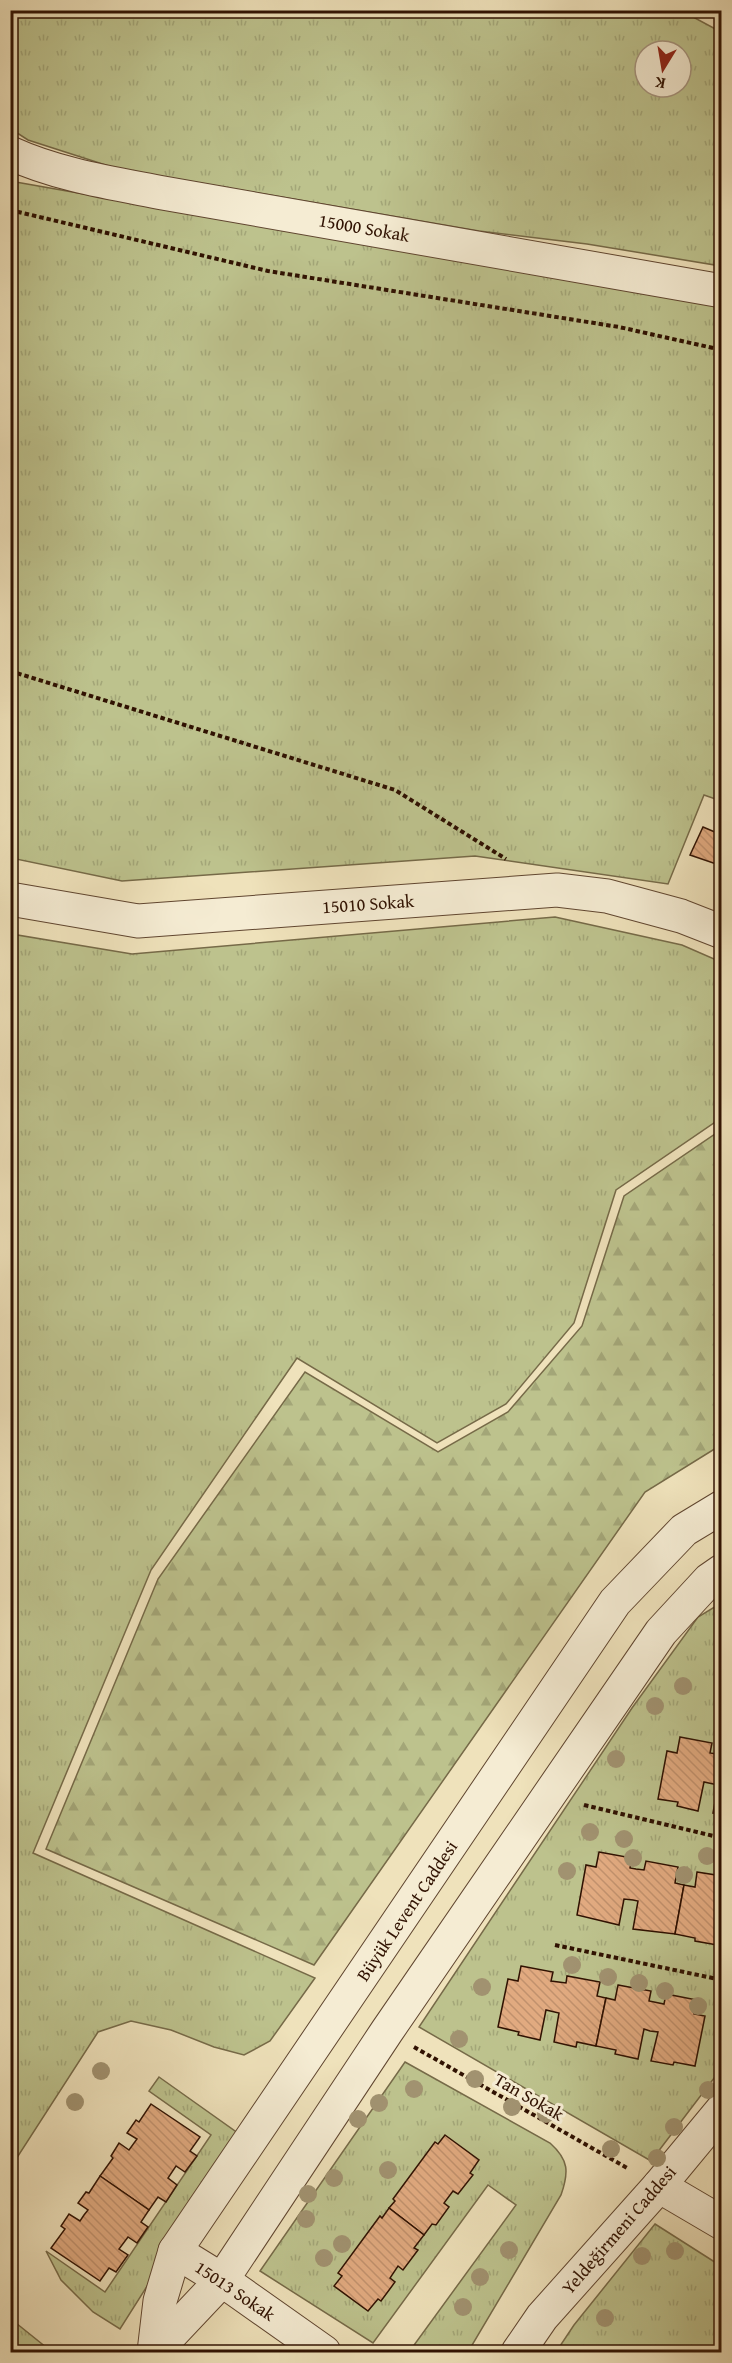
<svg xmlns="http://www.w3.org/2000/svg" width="732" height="2363" viewBox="0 0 732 2363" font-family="'Gentium Book Plus',serif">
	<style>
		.grass { fill: url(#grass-tufts); stroke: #766a48; stroke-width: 1.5; fill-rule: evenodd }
		.forest { fill: url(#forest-firs); stroke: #766a48; stroke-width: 1.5 }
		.building { fill: url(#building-back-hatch); stroke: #301202; stroke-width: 1.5 }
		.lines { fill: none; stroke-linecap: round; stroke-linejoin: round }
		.minor-casing { stroke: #604630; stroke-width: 35 }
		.path { stroke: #301202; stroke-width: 4; stroke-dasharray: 4.5 3; stroke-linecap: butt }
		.minor { stroke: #f5ecd3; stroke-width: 33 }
		.tree { fill: #a19270 }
		.labels { text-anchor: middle; stroke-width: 6; stroke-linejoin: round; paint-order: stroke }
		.street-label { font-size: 18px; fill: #301202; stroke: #f5ecd3 }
	</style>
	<defs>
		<pattern id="grass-tufts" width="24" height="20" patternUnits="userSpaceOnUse" patternTransform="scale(1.5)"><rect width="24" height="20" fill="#bdc28d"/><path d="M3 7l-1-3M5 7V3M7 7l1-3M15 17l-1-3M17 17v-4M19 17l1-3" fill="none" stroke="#a3a678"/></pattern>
		<pattern id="forest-firs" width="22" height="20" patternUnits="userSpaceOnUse" patternTransform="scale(1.5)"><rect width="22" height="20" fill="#bdc28d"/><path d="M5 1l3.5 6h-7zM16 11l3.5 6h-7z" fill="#a3a678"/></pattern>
		<pattern id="building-back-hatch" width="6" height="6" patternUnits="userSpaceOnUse" patternTransform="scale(1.5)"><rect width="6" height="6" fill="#e1aa80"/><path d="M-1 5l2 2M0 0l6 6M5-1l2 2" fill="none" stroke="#c1916d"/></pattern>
	</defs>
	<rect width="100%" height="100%" fill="#efe2bb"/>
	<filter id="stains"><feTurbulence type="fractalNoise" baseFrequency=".00333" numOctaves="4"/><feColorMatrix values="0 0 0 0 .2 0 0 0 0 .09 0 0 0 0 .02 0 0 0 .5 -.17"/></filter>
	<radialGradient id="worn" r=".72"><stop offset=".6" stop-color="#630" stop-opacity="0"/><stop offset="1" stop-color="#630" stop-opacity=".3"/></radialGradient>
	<g class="grass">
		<path d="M10,11h672l39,21v234l-134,-22 -108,-13 -361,-62 -90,-29 -17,-11zM645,51h36v36h-36z"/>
		<polygon points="10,181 721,306 721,801 704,795 668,884 475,856 122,881 11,858"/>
		<polygon points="555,917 682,945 721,962 721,1118 616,1190 574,1323 506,1404 437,1443 297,1358 151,1570 33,1853 315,1978 270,2041 244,2055 214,2047 171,2030 131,2021 98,2032 11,2167 11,934 132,954"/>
		<polygon points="721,1603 721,2069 651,2161 419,2027 632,1708 698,1617"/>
		<path d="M405,2062l145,81c19,17 19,29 11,52l-93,157h-59l107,-147 -28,-20 -115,158 -113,-72z"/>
		<polygon points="159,2077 242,2136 120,2329 93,2312 61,2280 46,2251 105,2292 211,2135 149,2091"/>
		<polygon points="655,2224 721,2266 721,2352 556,2352 574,2325"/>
		<polygon points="11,2319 52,2352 11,2352"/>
	</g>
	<polygon class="forest" points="721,1130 721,1445 645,1492 314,1965 46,1849 158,1579 305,1372 438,1452 508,1412 582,1326 624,1196"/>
	<g class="building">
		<polygon points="703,827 722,835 722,866 690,855"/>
		<polygon points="680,1737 712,1743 710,1753 722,1755 722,1814 713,1813 718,1785 704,1782 698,1811 677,1806 678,1802 658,1799 667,1751 677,1753"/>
		<polygon points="599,1852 632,1858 630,1868 636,1869 644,1870 646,1861 678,1867 675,1883 684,1885 675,1934 633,1929 638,1901 633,1900 624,1899 619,1925 577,1915 586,1865 596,1867"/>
		<polygon points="697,1872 722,1876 722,1919 717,1945 695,1941 695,1938 675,1934 684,1885 695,1887"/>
		<polygon points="521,1966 553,1972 551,1981 566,1983 567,1976 600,1982 597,1996 606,1998 596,2046 577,2042 576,2047 554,2042 559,2013 546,2010 540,2040 518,2035 519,2032 498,2027 508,1979 518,1981"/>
		<polygon points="618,1985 651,1991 649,2001 664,2004 666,1994 697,2000 694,2014 705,2016 695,2066 674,2062 673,2065 651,2061 658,2032 650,2031 644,2029 638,2059 615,2054 616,2050 596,2046 606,1998 615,2000"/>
		<polygon points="151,2104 200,2137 190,2151 197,2156 185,2172 176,2166 168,2178 177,2185 166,2202 158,2197 149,2210 100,2176 113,2158 111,2156 119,2143 129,2150 137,2139 127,2133 136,2120 139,2122"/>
		<polygon points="445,2135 479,2160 470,2173 473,2175 458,2194 453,2191 444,2203 449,2207 436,2225 432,2224 424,2235 389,2208 395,2201 393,2199 435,2142 438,2144"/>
		<polygon points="100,2176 149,2210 141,2222 148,2227 137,2243 128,2237 119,2249 128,2255 116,2272 109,2268 100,2281 51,2248 65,2229 61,2226 69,2214 80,2221 84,2215 88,2210 78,2203 86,2192 89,2193"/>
		<polygon points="389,2208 424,2235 414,2248 418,2250 403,2270 398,2266 390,2278 395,2282 381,2301 378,2299 368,2311 334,2286 342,2276 338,2273 380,2216 382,2218"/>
	</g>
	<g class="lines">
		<g class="minor-casing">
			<g id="minor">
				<path d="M10,153c48,22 102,30 153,40l559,98"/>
				<polyline points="10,899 138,921 557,890 607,896 681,916 722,932"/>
				<polyline points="659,2186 722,2223"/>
				<polyline points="175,2251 222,2280 324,2352"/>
				<polyline points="154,2352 160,2301 175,2251 615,1602 684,1530 722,1507"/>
				<polyline points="154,2352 222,2280 387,2031 661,1632 709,1580 722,1571"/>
				<polyline points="518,2352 542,2317 659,2186 722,2110"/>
			</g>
		</g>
		<g class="path">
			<polyline points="10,210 268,271 619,327 722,350"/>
			<polyline points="10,671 395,790 506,859"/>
			<polyline points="584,1805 722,1838"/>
			<polyline points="555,1945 722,1980"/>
			<polyline points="414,2047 629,2169"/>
		</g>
		<use href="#minor" class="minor"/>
	</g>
	<g class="tree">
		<circle cx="683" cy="1686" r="9"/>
		<circle cx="655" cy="1706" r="9"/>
		<circle cx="616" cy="1759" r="9"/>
		<circle cx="590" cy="1832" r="9"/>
		<circle cx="624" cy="1839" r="9"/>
		<circle cx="707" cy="1856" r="9"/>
		<circle cx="633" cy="1858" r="9"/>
		<circle cx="567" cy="1871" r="9"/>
		<circle cx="684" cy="1875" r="9"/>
		<circle cx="572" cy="1965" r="9"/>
		<circle cx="608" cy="1977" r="9"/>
		<circle cx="639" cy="1983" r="9"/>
		<circle cx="482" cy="1987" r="9"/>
		<circle cx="665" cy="1991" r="9"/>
		<circle cx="698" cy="2006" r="9"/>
		<circle cx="459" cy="2039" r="9"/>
		<circle cx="101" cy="2071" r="9"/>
		<circle cx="475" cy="2079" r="9"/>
		<circle cx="414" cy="2089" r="9"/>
		<circle cx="708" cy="2090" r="9"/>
		<circle cx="75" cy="2102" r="9"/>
		<circle cx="379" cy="2103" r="9"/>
		<circle cx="512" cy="2107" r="9"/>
		<circle cx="546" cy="2114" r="9"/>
		<circle cx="358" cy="2119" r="9"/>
		<circle cx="674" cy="2127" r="9"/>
		<circle cx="611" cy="2149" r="9"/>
		<circle cx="657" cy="2158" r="9"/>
		<circle cx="388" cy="2170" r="9"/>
		<circle cx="334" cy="2178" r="9"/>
		<circle cx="308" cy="2194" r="9"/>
		<circle cx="306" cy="2219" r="9"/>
		<circle cx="342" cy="2244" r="9"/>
		<circle cx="509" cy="2250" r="9"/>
		<circle cx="675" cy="2251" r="9"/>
		<circle cx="642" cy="2256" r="9"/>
		<circle cx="324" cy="2258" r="9"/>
		<circle cx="480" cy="2277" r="9"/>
		<circle cx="463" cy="2307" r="9"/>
		<circle cx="605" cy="2318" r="9"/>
	</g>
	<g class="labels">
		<g class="street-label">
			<text transform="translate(364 228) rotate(10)" y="6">15000 Sokak</text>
			<text transform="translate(368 904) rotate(-4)" y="6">15010 Sokak</text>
			<text transform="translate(407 1911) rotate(-56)" y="6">Büyük Levent Caddesi</text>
			<text transform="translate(529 2097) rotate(30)" y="6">Tan Sokak</text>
			<text transform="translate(619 2230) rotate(-49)" y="6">Yeldeğirmeni Caddesi</text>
			<text transform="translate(235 2291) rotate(34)" y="6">15013 Sokak</text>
		</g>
	</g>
	<rect width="732" height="2363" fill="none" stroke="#efe2bb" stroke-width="36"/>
	<rect x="12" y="12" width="708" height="2339" fill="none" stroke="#301202" stroke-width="3"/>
	<rect x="18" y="18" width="696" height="2327" fill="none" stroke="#301202" stroke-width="1.5"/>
	<g transform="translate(663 69) rotate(191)"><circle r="28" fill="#f5ecd3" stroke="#a6957f" stroke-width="1.5"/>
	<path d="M0-4.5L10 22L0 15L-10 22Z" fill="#8f2418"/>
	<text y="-9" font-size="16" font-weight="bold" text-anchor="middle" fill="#301202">K</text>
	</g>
	<rect width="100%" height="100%" filter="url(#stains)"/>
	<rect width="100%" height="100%" fill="url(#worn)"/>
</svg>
